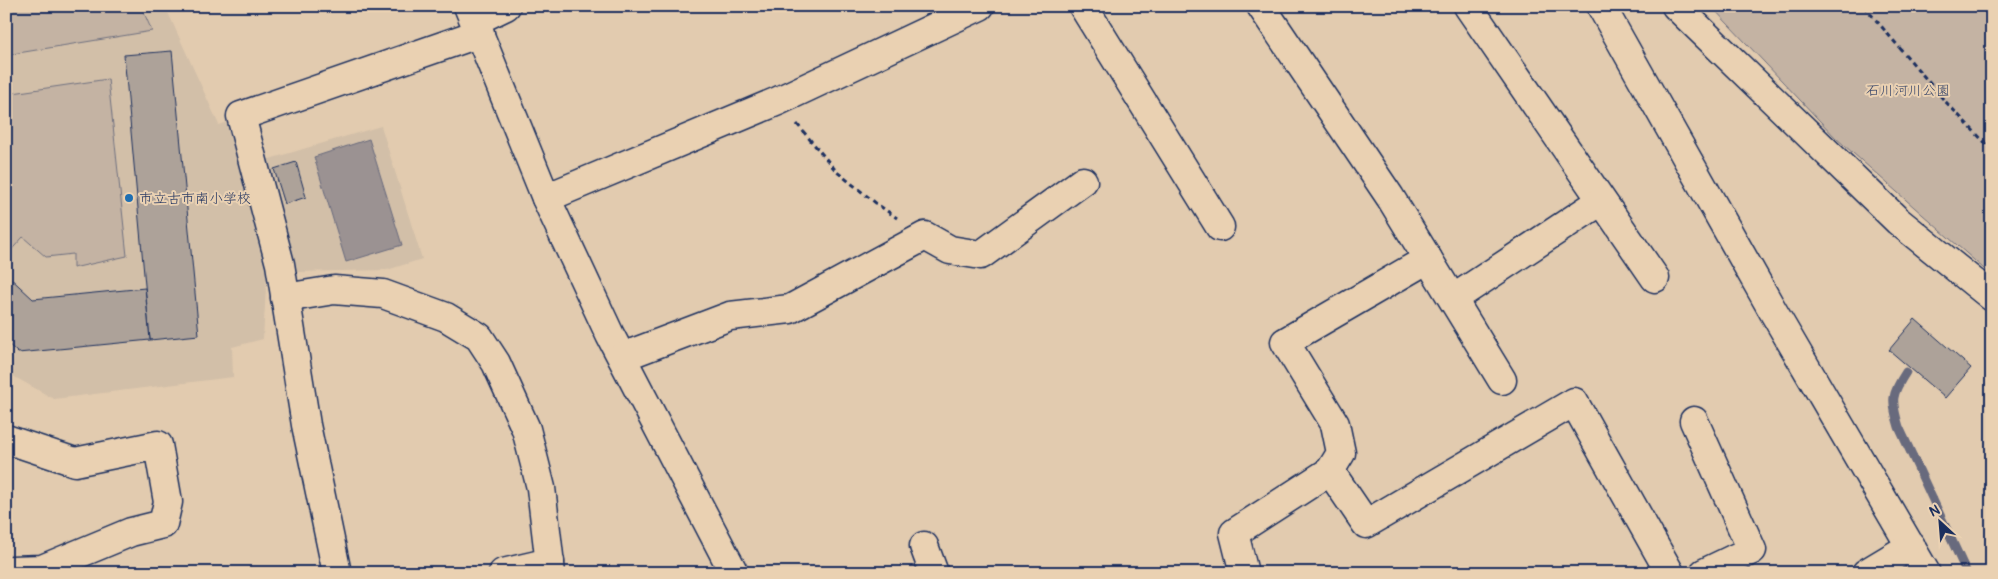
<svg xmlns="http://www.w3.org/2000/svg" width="1998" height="579" viewBox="0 0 1998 579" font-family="Pangolin,'Klee One',sans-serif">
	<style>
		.built { fill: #d2bfa8 }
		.green { fill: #c4b3a3; stroke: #707180 }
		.water { fill: #9b9292; stroke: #686a7d }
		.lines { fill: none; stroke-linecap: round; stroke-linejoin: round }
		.stream { stroke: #686a7d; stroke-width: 9 }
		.building { fill: #ada299; stroke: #1b2f5e }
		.minor-casing { stroke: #1b2f5e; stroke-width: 31 }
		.path { stroke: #1b2f5e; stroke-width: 3; stroke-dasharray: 5 4; stroke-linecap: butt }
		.minor { stroke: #ead1b2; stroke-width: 28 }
		.poi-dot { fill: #1f6fb2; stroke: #ead1b2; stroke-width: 2 }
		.labels { text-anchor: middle; stroke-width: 4; stroke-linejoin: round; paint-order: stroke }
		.park-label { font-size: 14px; fill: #344368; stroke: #ead1b2 }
		.poi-label { font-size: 14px; fill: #1b2f5e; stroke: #ead1b2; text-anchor: start }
	</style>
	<rect width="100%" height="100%" fill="#e2cbaf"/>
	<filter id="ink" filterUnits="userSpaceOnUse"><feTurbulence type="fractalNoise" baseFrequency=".02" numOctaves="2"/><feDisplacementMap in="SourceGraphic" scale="10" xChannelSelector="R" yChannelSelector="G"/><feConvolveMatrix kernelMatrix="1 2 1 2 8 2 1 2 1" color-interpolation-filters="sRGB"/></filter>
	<g filter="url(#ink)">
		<g class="built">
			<polygon points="6,6 165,6 219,125 234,120 267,270 263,339 232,347 233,377 54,399 6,372"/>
			<polygon points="381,126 422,259 387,270 296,272 266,160"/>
		</g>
		<g class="green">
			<polygon points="6,6 141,6 152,31 6,55"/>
			<polygon points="1711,6 1992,6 1992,276 1836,138"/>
			<polygon points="108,79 127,256 73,268 73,254 46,257 23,237 6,256 6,94"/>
		</g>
		<polygon class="water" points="369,139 402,245 346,262 314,157"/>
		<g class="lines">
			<path class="stream" d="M1906,372c-15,23 -15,28 -7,55l68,146"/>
		</g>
		<g class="building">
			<polygon points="172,51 199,335 150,340 124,55"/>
			<polygon points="296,162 306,197 285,204 274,169"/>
			<polygon points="6,274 33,299 145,288 150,340 18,353 6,342"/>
			<polygon points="1915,319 1971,368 1945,398 1889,350"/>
		</g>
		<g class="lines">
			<g class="minor-casing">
				<g id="minor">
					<polyline points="468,6 546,198 610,335 734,573"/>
					<polyline points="1083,6 1220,227"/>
					<polyline points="1261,6 1390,197 1502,380"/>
					<polyline points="1468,6 1655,278"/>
					<polyline points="1601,6 1773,311 1926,573"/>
					<polyline points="1676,6 1898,221 1992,297"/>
					<polyline points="475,21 506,6"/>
					<polyline points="546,198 778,101 980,6"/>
					<polyline points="285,298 334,290 383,294 446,317 479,337 496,363 526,429 541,488 551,573"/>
					<polyline points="1453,299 1601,201"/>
					<polyline points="622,357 730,316 790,309 925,236 950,250 981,255 1083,181"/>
					<polyline points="1694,421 1752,550 1704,573"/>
					<polyline points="6,439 75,462 158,445 168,502 163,524 131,532 42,569 12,570"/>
					<polyline points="1330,471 1366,524 1574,402 1670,573"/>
					<polyline points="924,546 934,573"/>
					<polyline points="337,573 306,425 280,264 241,116 480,33"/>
					<polyline points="503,573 550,562"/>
					<polyline points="1244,573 1234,533 1330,471 1341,453 1335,424 1285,342 1428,259"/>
					<polyline points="1866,573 1911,546"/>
				</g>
			</g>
			<g class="path">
				<polyline points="1864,6 1944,100 1992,150"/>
				<polyline points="797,124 837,172 877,204 897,218"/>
			</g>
			<use href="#minor" class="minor"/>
		</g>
	</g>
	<circle class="poi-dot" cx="129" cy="198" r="5"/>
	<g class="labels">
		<g class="park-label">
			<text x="1908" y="95">石川河川公園</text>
		</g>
		<g class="poi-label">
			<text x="139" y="203">市立古市南小学校</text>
		</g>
	</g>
	<rect width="1998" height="579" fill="none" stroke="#ead1b2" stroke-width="25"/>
	<rect x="12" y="12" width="1973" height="554" fill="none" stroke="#1b2f5e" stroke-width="2" filter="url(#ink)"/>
	<g transform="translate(1940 522) rotate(334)" stroke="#ead1b2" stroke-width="4" paint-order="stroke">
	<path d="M0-4L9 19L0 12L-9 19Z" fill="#1b2f5e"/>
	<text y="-8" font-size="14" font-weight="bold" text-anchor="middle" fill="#1b2f5e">N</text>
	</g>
</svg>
